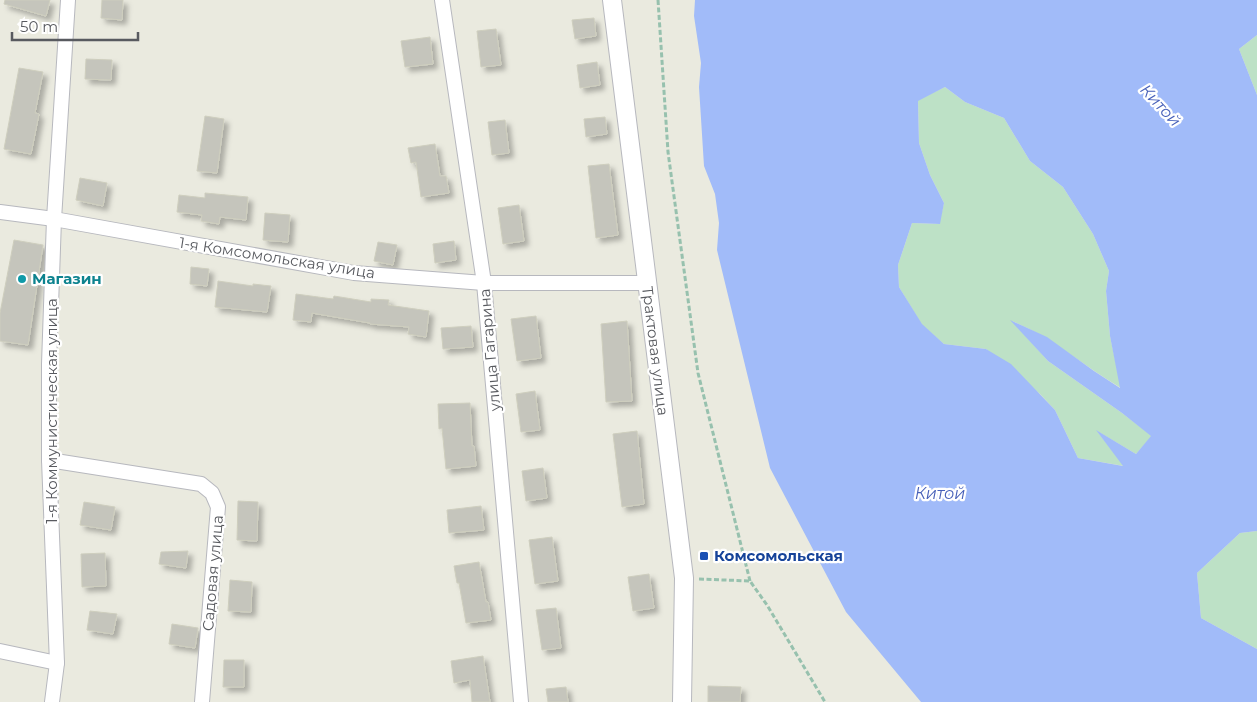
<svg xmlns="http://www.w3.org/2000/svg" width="1257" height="702" viewBox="0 0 1257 702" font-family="Montserrat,sans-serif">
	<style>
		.green { fill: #bde1c6 }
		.water { fill: #a1bbf9; fill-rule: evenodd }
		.building { fill: #c5c5bc; stroke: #cecebe; filter: url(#shadow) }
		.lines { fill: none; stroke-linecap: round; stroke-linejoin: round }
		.minor-casing { stroke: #b7b8be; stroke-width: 16 }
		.tertiary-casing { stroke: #b7b8be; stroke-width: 20 }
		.path { stroke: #97c1ae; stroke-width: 3; stroke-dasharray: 5 2.5; stroke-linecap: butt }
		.minor { stroke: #fff; stroke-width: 14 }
		.tertiary { stroke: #fff; stroke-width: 18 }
		.culture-dot { fill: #0f9aa8; stroke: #fff; stroke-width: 2 }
		.transit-dot { fill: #1a4fb4; stroke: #fff; stroke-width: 2 }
		.labels { text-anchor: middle; stroke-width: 4.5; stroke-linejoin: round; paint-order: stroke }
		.street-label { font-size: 15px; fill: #585a5f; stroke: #fff }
		.culture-label { font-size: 15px; font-weight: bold; fill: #0d838f; stroke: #fff; text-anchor: start }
		.transit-label { font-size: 15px; font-weight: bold; fill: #164399; stroke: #fff; text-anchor: start }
		.water-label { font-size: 16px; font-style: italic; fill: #4760b9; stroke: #fff }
	</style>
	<defs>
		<filter id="shadow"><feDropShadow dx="4.5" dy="4.5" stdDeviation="2.5" flood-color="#0004"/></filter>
	</defs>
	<rect width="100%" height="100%" fill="#eaeadf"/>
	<g class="green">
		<polygon points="1257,35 1257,95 1239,49"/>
		<path d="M945,87l20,15 39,16 26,43 33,26 30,47 16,37 -3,20 4,45 11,52c-37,-22 -70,-51 -109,-67l36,40 74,52 30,23 -16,18 -39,-23 27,35 -46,-8 -23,-48 -15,-16 -54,-45 -42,-5 -22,-19 -23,-38 -1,-22 14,-42 27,1 5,-21 -14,-28 -11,-32 -1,-43z"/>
		<polygon points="1257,531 1257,649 1201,618 1197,573 1240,533"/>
	</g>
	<path class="water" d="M695,0h562v35l-18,14 18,46v436l-17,2 -43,40 4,45 56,31v53h-336l-75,-90 -76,-144 -53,-218 2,-27 -4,-29 -11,-28 -5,-79 2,-24 -7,-47zM945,87l20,15 39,16 26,43 33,26 30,47 16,37 -3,20 4,45 10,52 -26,-17 -47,-34 -37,-17 38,41 74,52 29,23 -15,18 -40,-24 27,36 -45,-8 -23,-48 -44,-46 -25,-15 -42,-5 -22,-20 -23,-37 -1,-22 14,-42 28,1 4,-21 -14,-28 -11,-32 -1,-42z"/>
	<g class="building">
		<polygon points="5,0 50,0 46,16 4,4"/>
		<polygon points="102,0 123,0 122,20 101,18"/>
		<polygon points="594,18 596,36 575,39 572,20"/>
		<polygon points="496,29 501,65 481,67 477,31"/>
		<polygon points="430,37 433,64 405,67 401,41"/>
		<polygon points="86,59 112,60 111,80 85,79"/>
		<polygon points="597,62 600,85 580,88 577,65"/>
		<polygon points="19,68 43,72 35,113 39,114 31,154 4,149"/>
		<polygon points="205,116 224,119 217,173 197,171"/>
		<polygon points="605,117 607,134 586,137 584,119"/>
		<polygon points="505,120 509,153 492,155 488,122"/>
		<polygon points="435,144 440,176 446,176 449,193 421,197 416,162 411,163 408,148"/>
		<polygon points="609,164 618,235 596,238 588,166"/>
		<polygon points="80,178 107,183 103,206 76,200"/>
		<polygon points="205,193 248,197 246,220 220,217 219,224 201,221 202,215 177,212 179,195 205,198"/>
		<polygon points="519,205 524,241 503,244 498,208"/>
		<polygon points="265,213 290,215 288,242 263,240"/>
		<polygon points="14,240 43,245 28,345 0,341 0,313"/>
		<polygon points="454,241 456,260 435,263 433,244"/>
		<polygon points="378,242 397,245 393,265 374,261"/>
		<polygon points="191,267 209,269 207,286 190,284"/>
		<polygon points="218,281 253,286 253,284 271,286 267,312 215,307"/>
		<polygon points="296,294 333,299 334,296 371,302 371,299 389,300 388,305 429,311 426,337 408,334 409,327 370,324 370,323 312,313 311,322 293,320"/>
		<polygon points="536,316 541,358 517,361 511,319"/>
		<polygon points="627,321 632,401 606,402 601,324"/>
		<polygon points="471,326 473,347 443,349 441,328"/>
		<polygon points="535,391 540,430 521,432 516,394"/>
		<polygon points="470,403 472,446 474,446 476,466 446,469 442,428 439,429 438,404"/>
		<polygon points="637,431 644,504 622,507 613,434"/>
		<polygon points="543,468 547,498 526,501 522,471"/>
		<polygon points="238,501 258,502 257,541 237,540"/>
		<polygon points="84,502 115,507 111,530 80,525"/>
		<polygon points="481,506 484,530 449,533 447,510"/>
		<polygon points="552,537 558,581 535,584 529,540"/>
		<polygon points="188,551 186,568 159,564 161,552"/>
		<polygon points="105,553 106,586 82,587 81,554"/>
		<polygon points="479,562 486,602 488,602 491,620 466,623 459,583 457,583 454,566"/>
		<polygon points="649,574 654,608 633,611 628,577"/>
		<polygon points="230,580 252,582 251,612 228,611"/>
		<polygon points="556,608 561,648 542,650 536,610"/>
		<polygon points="90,611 117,614 113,634 87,630"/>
		<polygon points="172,624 198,628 195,648 169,644"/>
		<polygon points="483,656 490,702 472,702 470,680 454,683 451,661"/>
		<polygon points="224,660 244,660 244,687 223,687"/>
		<polygon points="708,686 741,687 740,702 708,702"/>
		<polygon points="566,687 568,702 548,702 546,689"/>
	</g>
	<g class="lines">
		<g class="minor-casing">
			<g id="minor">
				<polyline points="442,0 484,283 521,702"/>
				<polyline points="0,212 54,219 354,273 484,283 647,283"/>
				<polyline points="49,460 201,484 212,493 218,507 202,702"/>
				<polyline points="0,651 57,663"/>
				<polyline points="52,702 57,663 49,460 49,364 54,219 68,0"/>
			</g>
		</g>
		<g class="tertiary-casing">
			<polyline id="tertiary" points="612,0 684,578 682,702"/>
		</g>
		<g class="path">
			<polyline points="658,0 668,152 698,373 750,581"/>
			<polyline points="699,579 750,581 767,605 825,702"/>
		</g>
		<use href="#minor" class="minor"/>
		<use href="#tertiary" class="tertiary"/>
	</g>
	<circle class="culture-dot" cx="22" cy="279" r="5"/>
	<rect class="transit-dot" x="699" y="551" width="10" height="10" rx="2.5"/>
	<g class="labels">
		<g class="street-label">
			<text transform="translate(277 258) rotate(9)" y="5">1-я Комсомольская улица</text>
			<text transform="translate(490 350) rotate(-95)" y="5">улица Гагарина</text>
			<text transform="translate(655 351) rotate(83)" y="5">Трактовая улица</text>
			<text transform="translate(52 411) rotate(-90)" y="5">1-я Коммунистическая улица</text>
			<text transform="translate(213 573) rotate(-85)" y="5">Садовая улица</text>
		</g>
		<g class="culture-label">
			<text x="32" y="284">Магазин</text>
		</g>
		<g class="transit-label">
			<text x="714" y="561">Комсомольская</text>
		</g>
		<g class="water-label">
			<text transform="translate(1161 105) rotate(47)" y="6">Китой</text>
			<text x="940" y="499">Китой</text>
		</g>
	</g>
	<path d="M12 32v8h126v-8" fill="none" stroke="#585a5f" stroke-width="2.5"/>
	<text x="20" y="32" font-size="15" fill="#585a5f" stroke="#ffffff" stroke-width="4" paint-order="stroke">50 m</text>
</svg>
